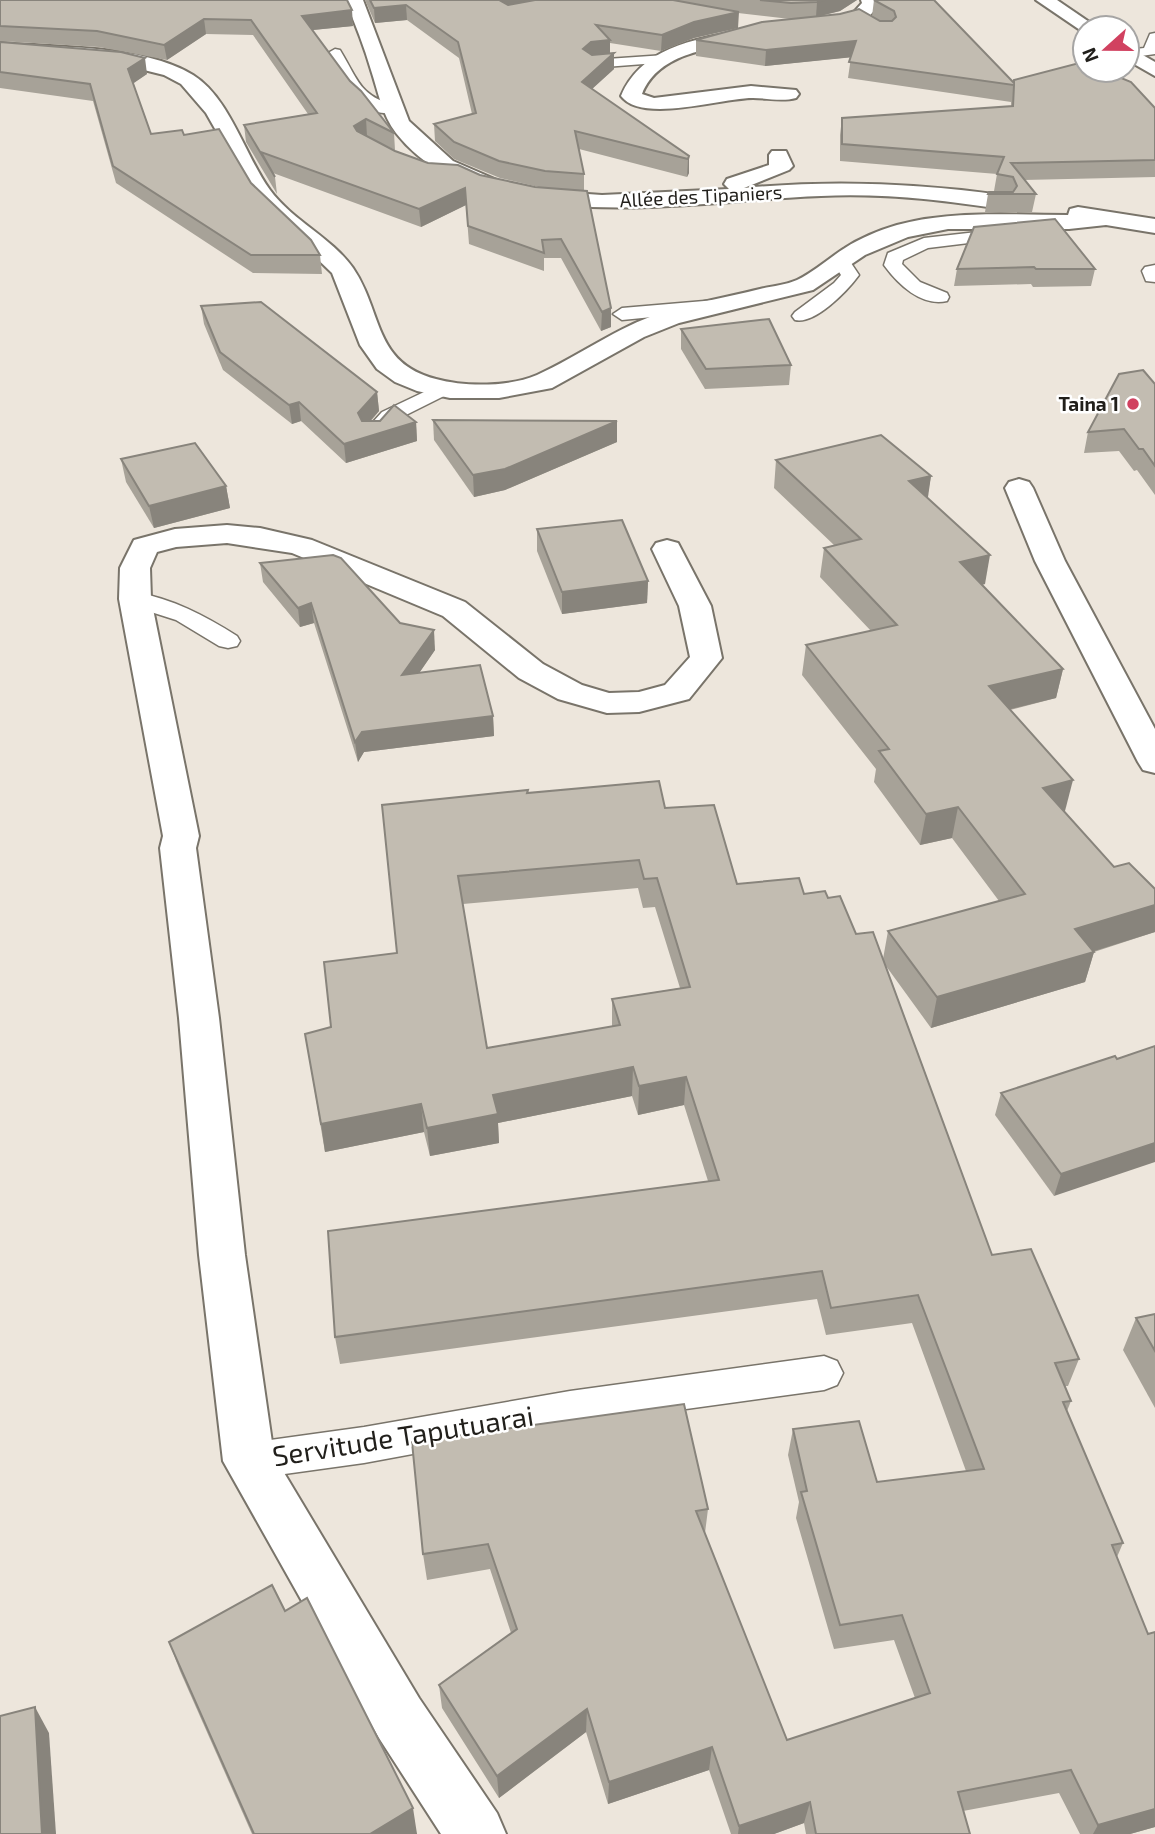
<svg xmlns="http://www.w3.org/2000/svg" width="1155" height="1834" viewBox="0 0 1155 1834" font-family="'Exo 2',sans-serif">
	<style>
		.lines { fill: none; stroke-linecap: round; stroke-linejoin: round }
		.service-casing { stroke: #79746a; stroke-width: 3 }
		.minor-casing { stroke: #79746a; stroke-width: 4 }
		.service { fill: #fff; fill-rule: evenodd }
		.minor { fill: #fff; fill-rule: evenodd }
		.wall { fill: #a7a298; fill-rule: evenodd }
		.shaded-wall { fill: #88847c }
		.building { fill: #c2bcb1; stroke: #88847c; stroke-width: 2; fill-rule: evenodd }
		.poi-dot { fill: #d14160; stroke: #fff; stroke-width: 2.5 }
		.labels { text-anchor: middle; stroke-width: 5; stroke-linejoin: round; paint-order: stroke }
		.far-street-label { font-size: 19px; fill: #211f1b; stroke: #fff }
		.far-poi-label { font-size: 19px; font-weight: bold; fill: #211f1b; stroke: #fff; text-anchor: end }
		.near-street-label { font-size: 28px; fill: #211f1b; stroke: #fff }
	</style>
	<rect width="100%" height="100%" fill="#ede6dc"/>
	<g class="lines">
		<g class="service-casing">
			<g id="service">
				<polygon points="1155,33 1155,54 1127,58 1127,50 1144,48 1150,34"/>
				<path d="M335,49l5,1c19,31 19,46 57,56l3,3 -3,3c-37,9 -57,-32 -69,-59z"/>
				<polygon points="665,55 672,59 670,62 592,68 585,64 592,60"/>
				<path d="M1012,228l9,5 -3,4 -90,11 -25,12 -1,4 18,18 27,11 2,4 -2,4c-26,6 -49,-17 -63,-36l4,-12 36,-15z"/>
				<path d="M841,256l6,1 12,18c-11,15 -44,50 -64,45l-3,-4 3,-4 39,-29 7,-8 -9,-14z"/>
				<polygon points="1155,265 1155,282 1146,281 1142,271 1145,267"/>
				<polygon points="716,300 725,306 723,310 622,320 613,314 622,308"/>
				<polygon points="443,383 450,385 453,389 450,393 396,420 380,438 366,438 362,434 382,412"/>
				<path d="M135,592c38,7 69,23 102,44l3,5 -3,5 -9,2 -9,-2 -43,-26 -50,-16 -3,-5 3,-5z"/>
				<polygon points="824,1356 837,1361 843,1373 837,1385 824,1390 570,1425 364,1463 249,1479 235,1474 229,1461 235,1448 249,1443 364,1427 570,1391"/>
			</g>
		</g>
		<g class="minor-casing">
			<g id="minor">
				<path d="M345,0h18l46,121 44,40 46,20 46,10 57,4 127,-6 -5,-5 3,-5 42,-14v-10l3,-4h14l7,15 -4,4 -45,18c87,-8 171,-5 257,7l8,2 3,5 -3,5 -8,2c-59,-9 -119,-16 -180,-13 -121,4 -339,47 -425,-63 -14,-18 -18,-42 -25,-63 -7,-24 -16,-47 -26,-70z"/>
				<polygon points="861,0 879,0 880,4 865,21 814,31 805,26 808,22 853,13 862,3"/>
				<polygon points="1036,0 1057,0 1098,28 1085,28 1085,32 1083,32"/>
				<path d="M747,30l9,5 -3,4c-39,10 -94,12 -111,55l12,4 97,-12 45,4 3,4 -3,4c-14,4 -29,0 -43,0 -32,0 -111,26 -132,-2 21,-50 78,-58 126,-66z"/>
				<path d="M0,43c58,5 142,1 193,32 37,23 52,81 77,115 23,31 61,47 83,78 30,44 20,95 83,111 29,8 73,8 101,-4 42,-19 80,-48 124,-62 32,-10 67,-16 99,-24 12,-3 26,-4 37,-9 17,-8 32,-22 48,-32 15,-10 35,-18 52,-23 55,-15 114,-10 171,-10l2,-6 8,-2 77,12v14l-49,-8 -37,4h-121l-40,8 -43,18 -52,35 -134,33 -35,14 -92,51 -53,10h-49l-33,-7 -22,-9 -18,-13 -17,-24 -28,-72 -77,-74 -49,-86 -25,-29 -17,-9 -40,-10 -124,-10z"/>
				<polygon points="1127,46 1155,62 1155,76 1127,60"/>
				<polygon points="1019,479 1029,482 1033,488 1065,561 1155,729 1155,773 1143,770 1138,762 1035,561 1005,488 1009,482"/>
				<polygon points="227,525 260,528 312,540 465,602 543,664 582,685 609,693 639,692 665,685 690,657 679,606 652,549 656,543 667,540 678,543 711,606 722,658 689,699 639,712 607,713 558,699 519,678 443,616 292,553 227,543 176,547 157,552 150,568 151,599 199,836 196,848 219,1018 245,1255 274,1456 419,1698 497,1813 506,1834 441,1834 379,1738 223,1461 199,1255 179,1018 160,848 163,836 119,599 120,568 134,540 175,529"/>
			</g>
		</g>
		<use href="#service" class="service"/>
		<use href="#minor" class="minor"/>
	</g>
	<g class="wall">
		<polygon points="0,0 353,26 312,30 350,81 394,133 395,150 366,136 395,151 428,163 535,187 543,188 500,178 454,159 435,141 434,124 472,114 459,58 407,20 375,23 365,0 857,0 840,11 820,16 872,16 874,0 1014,82 1155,108 1155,177 1024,180 1036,194 1032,212 985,212 988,194 994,191 997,174 840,161 840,135 842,118 1011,107 1011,102 848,78 851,57 765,66 696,56 696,40 803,18 790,19 738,13 738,28 694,38 661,51 610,43 610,53 614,53 614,69 592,89 689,156 689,173 687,177 579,149 584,174 584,191 611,308 611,327 601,331 561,258 544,258 544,271 469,244 466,205 421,227 273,173 275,177 277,194 246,142 244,125 308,114 253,35 206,34 167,60 99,47 0,41"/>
		<polygon points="0,42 147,74 133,83 151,134 184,135 251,183 320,255 322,274 253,273 116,183 93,101 0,88"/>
		<polygon points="974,227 1095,269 1091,286 1033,287 1031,284 954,286 957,269"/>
		<polygon points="201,306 377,392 379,411 371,421 416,422 417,441 346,463 301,421 292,424 223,370 204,324"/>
		<polygon points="681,329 791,365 789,385 705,389 681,349"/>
		<polygon points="1155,384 1155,495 1137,470 1134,471 1119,451 1084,453 1088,432"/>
		<polygon points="433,420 617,442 505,490 474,497 434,440"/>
		<polygon points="121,459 226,486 230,508 154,528 126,482"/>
		<path d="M776,460l155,16 -4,22 58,86 -4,1 82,84 -7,29 -46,12 55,101h-1l91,121 -61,20 -9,30 -154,46 -45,-62 106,289 87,104 -11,27h-3l6,15 -4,10 56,132 -6,14 31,77 7,-2v195l-25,7h-50l-21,-41 -96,18 7,23h-164l-2,-11 -30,11h-43l-22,-64 -101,34 -22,-72 -87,66 -57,-90 -3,-23 72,-52 -21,-64 -63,11 -4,-26 285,-45 -3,24 82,207 128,-42 -21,-58 -60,9 -38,-131 3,-16 -11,-47 5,-26 84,53 89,-11 -54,-148 -86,12 -9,-36 -477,65 -5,-27 373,-156 -24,-76 -46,10 -6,-19 -134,27 1,20 -69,13 -6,-24 -99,20 -20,-118 26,-7 66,-74 -15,-148 146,-12 137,15 72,76 91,14 28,36 27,25 5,-28 111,-30 -47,-63 -32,7 -46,-63 2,-13 -74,-94 4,-30 65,-14 -51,-54 4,-29 10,-3 -60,-57zM638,888l5,20 12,-1 25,81 -68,11v28l-125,21 -24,-144z"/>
		<polygon points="537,529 648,581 647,603 562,614 537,551"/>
		<polygon points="260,563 400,623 435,650 419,673 493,716 494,736 364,752 358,762 314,623 300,627 263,582"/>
		<polygon points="1115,1056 1054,1196 995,1115 1001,1093"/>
		<polygon points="1155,1314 1155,1408 1123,1350 1136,1318"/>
		<polygon points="285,1611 417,1834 252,1834 180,1671 169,1642"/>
	</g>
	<g class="shaded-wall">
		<polygon points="498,0 546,0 499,15"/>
		<polygon points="825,0 857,0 840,11 816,17 817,2"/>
		<polygon points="406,5 407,20 375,23 374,8"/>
		<polygon points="352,10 353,26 303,31 302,16"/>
		<polygon points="739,12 738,28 694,38 661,51 662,35 694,22"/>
		<polygon points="204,19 206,34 167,60 164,45"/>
		<polygon points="610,40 610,56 591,58 583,49 591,42"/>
		<polygon points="856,41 854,57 765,66 766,50"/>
		<polygon points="614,53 614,69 582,98 582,82"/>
		<polygon points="145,58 147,74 131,85 128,69"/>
		<polygon points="366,119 367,136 355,142 354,126"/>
		<polygon points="689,156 689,173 687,177 688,159"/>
		<polygon points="465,188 466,205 421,227 419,209"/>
		<polygon points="611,308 611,327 601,331 602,312"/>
		<polygon points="377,392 379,411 360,432 358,413"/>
		<polygon points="299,402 301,421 292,424 289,405"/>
		<polygon points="617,421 617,442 505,490 474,497 473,475"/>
		<polygon points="416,422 417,441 346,463 344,444"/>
		<polygon points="931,476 927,504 909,481"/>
		<polygon points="226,486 230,508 154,528 149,506"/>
		<polygon points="990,555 985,584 955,591 960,562"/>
		<polygon points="648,581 647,603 562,614 562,592"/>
		<polygon points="311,603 314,623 300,627 298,608"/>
		<polygon points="434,630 435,650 404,695 402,675"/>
		<polygon points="1063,669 1056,698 983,716 989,686"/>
		<polygon points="493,716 494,736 364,752 358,762 355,742 362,732"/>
		<polygon points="1073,780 1065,811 1035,818 1043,788"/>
		<polygon points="958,807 952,838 920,845 926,814"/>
		<polygon points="1155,905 1155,932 1091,952 1094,952 1085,982 931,1028 937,997 1075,929"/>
		<polygon points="633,1067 632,1096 498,1123 499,1143 430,1156 427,1128 493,1095"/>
		<polygon points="686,1077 684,1105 638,1115 639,1086"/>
		<polygon points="421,1104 424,1132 325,1152 321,1124"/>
		<polygon points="1155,1143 1155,1162 1054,1196 1061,1174"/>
		<polygon points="35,1707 49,1733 56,1834 42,1834"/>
		<polygon points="587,1709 586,1732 499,1798 497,1776"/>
		<polygon points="712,1747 709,1770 608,1804 609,1782"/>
		<polygon points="810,1802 804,1823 774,1834 738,1834 739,1826"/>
		<polygon points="413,1808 417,1834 370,1834"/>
		<polygon points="1155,1809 1155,1827 1130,1834 1093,1834 1098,1825"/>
	</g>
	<g class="building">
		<polygon points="0,0 347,0 352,10 302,16 350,81 361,91 394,133 366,119 354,126 357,131 395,151 428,163 458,165 480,175 535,187 587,191 611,308 602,312 561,239 542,240 544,253 468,226 465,188 419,209 261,152 275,177 244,125 317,113 251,20 204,19 164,45 97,31 0,26"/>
		<polygon points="370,0 499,0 508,5 535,0 673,0 739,12 694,22 662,35 596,25 610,40 591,42 583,49 592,55 614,53 582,82 689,156 688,159 575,131 584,174 545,171 499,161 454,142 434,124 476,113 458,42 406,5 374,8"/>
		<polygon points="760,0 825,0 817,2 791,3"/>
		<polygon points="874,0 934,0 1014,83 1014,80 1083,62 1085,63 1085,70 1102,70 1131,82 1155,108 1155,160 1011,163 1036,194 988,194 989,192 1013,192 1017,186 1013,177 997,174 1004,157 842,144 842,118 1013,106 1014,85 849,62 856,41 766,50 696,40 762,22 840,14 859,9 880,21 892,21 896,17 894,11"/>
		<polygon points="0,42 121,52 145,58 128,69 151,134 182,130 184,135 219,129 251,183 311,240 320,255 251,255 113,166 90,84 0,72"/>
		<polygon points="1055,219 1095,269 1036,269 1034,267 957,269 974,227"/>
		<polygon points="261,302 377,392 358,413 362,421 380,421 394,405 416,422 344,444 299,402 289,405 220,352 201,306"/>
		<polygon points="769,319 791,365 706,369 681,329"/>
		<polygon points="1143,370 1155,384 1155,466 1143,449 1139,449 1124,429 1088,432 1119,374"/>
		<polygon points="433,420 617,421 505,469 473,475"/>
		<polygon points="881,435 931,476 909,481 990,555 960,562 1063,669 989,686 1073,780 1043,788 1114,867 1129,863 1155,889 1155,905 1075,929 1094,952 937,997 888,931 1025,894 958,807 926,814 879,751 889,749 806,645 897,625 824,548 861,539 776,460"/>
		<polygon points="195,443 226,486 149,506 121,459"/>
		<polygon points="622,520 648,581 562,592 537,529"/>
		<polygon points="333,555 341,558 400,623 434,630 402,675 480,665 493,716 362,732 355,742 311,603 298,608 260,563"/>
		<path d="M659,781l6,27 49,-3 23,79 62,-6 5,16 21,-3 3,7 12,-2 16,38 17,-2 119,323 39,-6 48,110 -24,4 16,38 -8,1 60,141 -11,2 36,89 7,-2v177l-57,16 -27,-55 -113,22 12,42h-154l-6,-32 -71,24 -27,-79 -103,35 -22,-73 -90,67 -58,-91 78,-56 -29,-85 -65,10 -11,-112 272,-38 24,105 -12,2 91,229 143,-47 -28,-78 -62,10 -39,-133 6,-1 -14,-62 66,-8 18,61 107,-13 -66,-174 -87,13 -9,-37 -487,66 -7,-106 391,-51 -33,-103 -47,9 -6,-19 -140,28 5,19 -71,14 -6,-24 -100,20 -16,-90 26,-7 -7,-65 73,-9 -15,-148 146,-15 -1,3zM639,860l5,19 13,-1 33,109 -78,12 8,26 -133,23 -29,-172z"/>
		<polygon points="1155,1046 1155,1143 1061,1174 1001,1093 1115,1056 1117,1059"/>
		<polygon points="1155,1314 1155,1351 1136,1318"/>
		<polygon points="272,1585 285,1611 307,1598 413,1808 370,1834 254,1834 169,1642"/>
		<polygon points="35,1707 42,1834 0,1834 0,1716"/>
	</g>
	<circle class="poi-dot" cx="1133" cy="404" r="7"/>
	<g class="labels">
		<g class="far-street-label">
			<text transform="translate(701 196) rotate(-3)" y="7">Allée des Tipaniers</text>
		</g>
		<g class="far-poi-label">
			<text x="1119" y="411">Taina 1</text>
		</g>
		<g class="near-street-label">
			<text transform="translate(403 1436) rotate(-9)" y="10">Servitude Taputuarai</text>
		</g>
	</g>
	<g transform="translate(1106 49) rotate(249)"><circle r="33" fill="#ffffff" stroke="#a6a5a4" stroke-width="2"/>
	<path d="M0-5L12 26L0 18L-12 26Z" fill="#d14160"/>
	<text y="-10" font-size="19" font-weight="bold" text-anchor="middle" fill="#211f1b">N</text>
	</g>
</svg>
